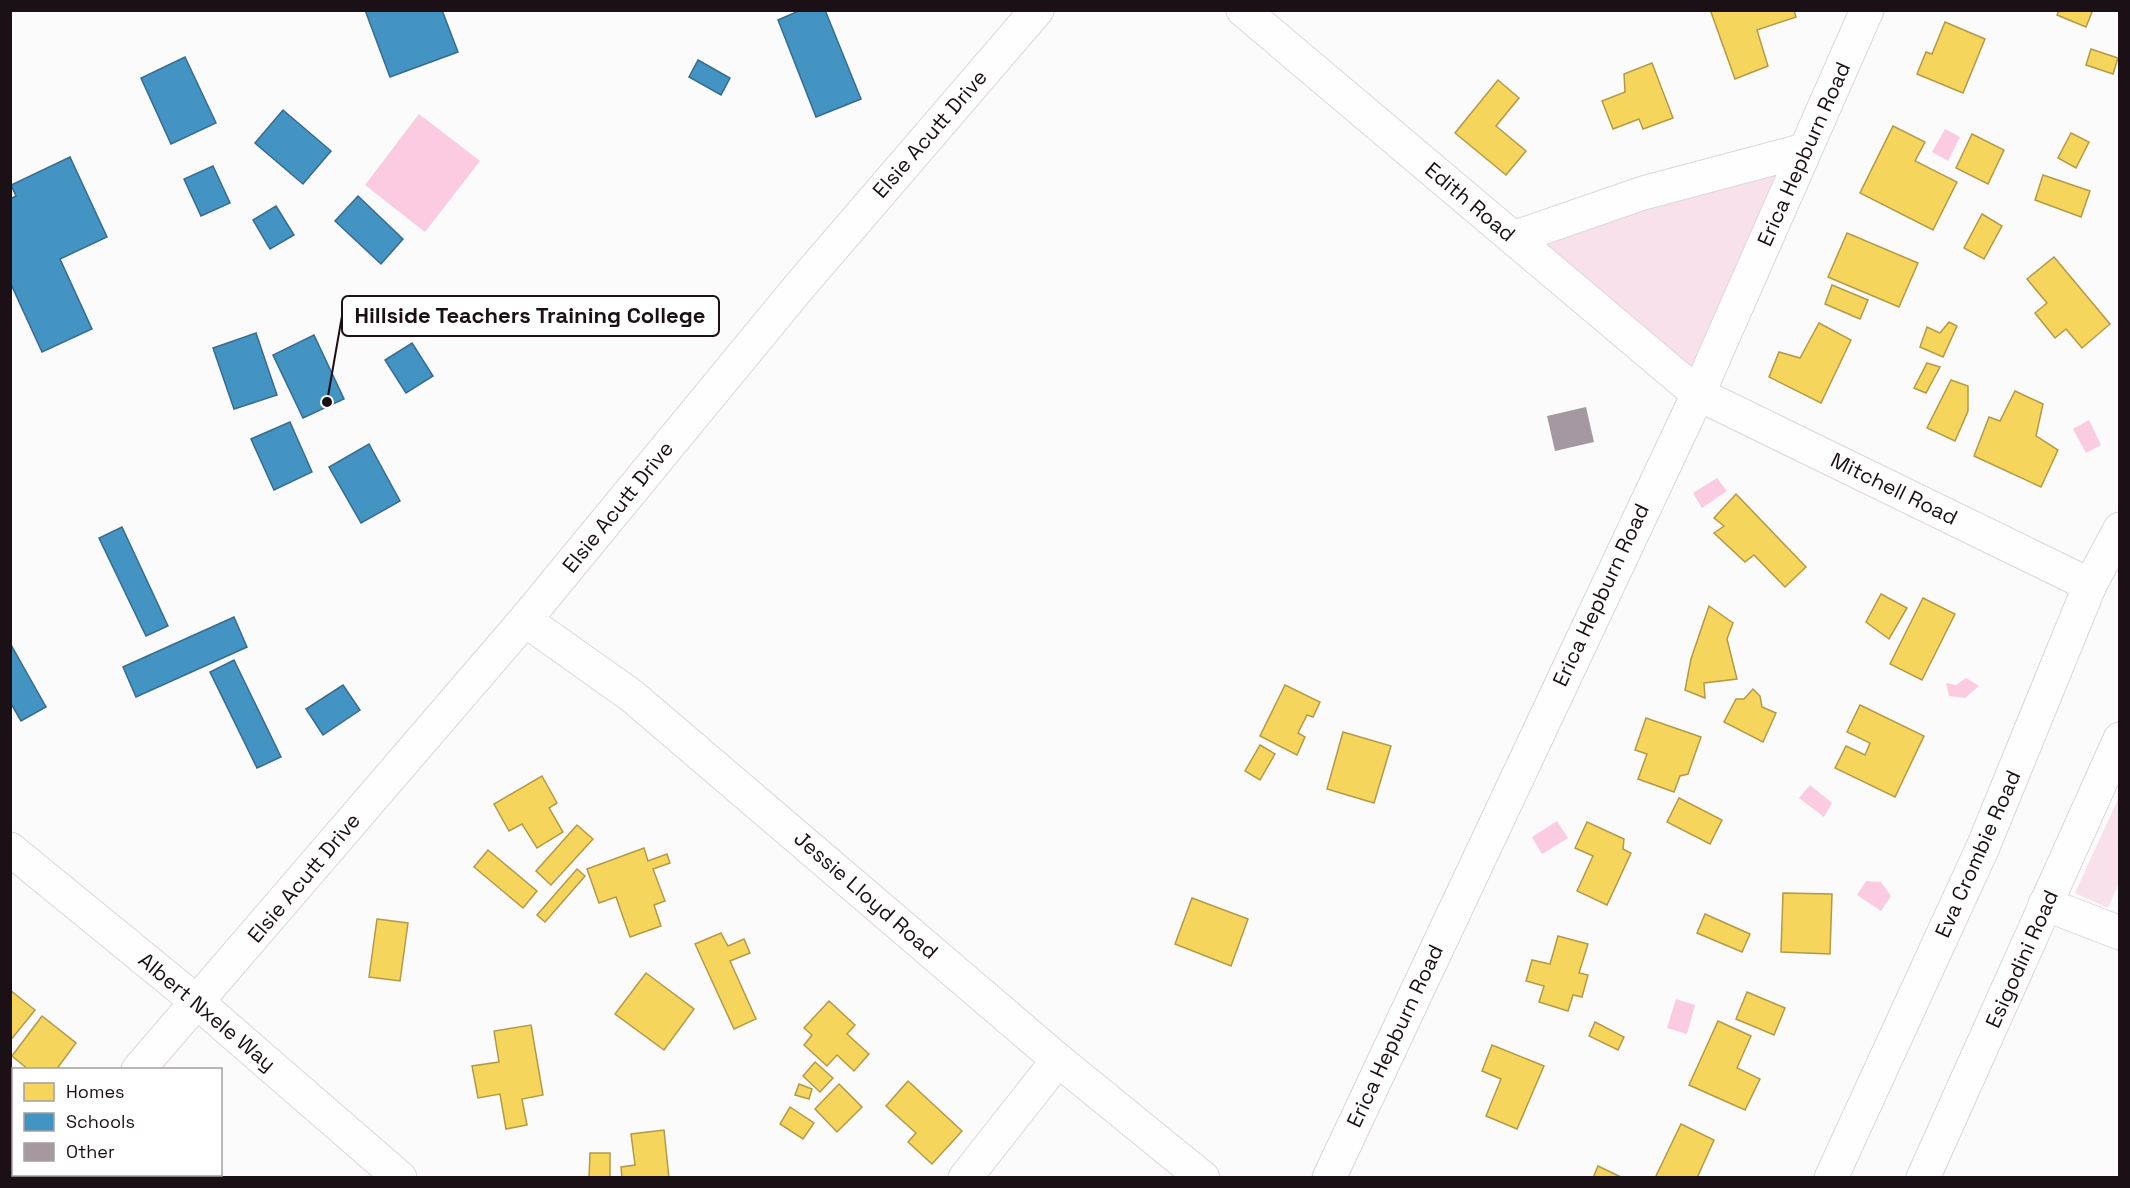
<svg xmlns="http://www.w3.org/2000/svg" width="2130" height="1188" viewBox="0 0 2130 1188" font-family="'Space Grotesk',sans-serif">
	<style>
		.green { fill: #f9e1ec }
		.water { fill: #fbcbe2 }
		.homes { fill: #f6d55c; stroke: #b49a47; stroke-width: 1.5 }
		.schools { fill: #4393c3; stroke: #376c8f; stroke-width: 1.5 }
		.building { fill: #a698a0 }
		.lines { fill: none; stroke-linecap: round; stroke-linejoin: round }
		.minor-casing { stroke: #ddd6d9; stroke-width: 35 }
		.major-casing { stroke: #ddd6d9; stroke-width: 35 }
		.minor { stroke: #fefefe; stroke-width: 33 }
		.major { stroke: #fefefe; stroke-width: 33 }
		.labels { text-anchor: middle; stroke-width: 6; stroke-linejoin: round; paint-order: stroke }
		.street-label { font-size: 21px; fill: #1b1015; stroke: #fff }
		.leader { fill: none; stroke: #1b1015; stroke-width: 2 }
		.callout-dot { fill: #1b1015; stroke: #fff; stroke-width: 2 }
		.callout { fill: #fff; stroke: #1b1015; stroke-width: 2 }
		.callout-label { font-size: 22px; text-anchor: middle; font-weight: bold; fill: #1b1015 }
	</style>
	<rect width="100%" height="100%" fill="#fbfbfb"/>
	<g class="green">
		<polygon points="1791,162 1696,382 1527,241"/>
		<polygon points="2119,797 2119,883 2108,908 2075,893"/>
	</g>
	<g class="water">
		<polygon points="419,114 480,161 425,232 365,185"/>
		<polygon points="1945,129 1960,137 1948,161 1932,152"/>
		<polygon points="2089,420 2101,445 2086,453 2073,429"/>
		<polygon points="1717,478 1727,491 1702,508 1693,493"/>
		<polygon points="1966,678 1979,686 1965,698 1949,696 1946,683 1956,685"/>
		<polygon points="1810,785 1832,803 1824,817 1799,798"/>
		<polygon points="1557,821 1568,838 1542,854 1532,837"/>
		<polygon points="1866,881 1881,882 1891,896 1881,911 1857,895"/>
		<polygon points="1676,999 1695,1005 1687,1034 1667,1028"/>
	</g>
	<g class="homes">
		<polygon points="1715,10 1794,10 1796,17 1757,30 1768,66 1735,79 1711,12"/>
		<polygon points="2059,10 2088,10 2092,12 2086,27 2057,15"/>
		<polygon points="1945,22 1985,39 1963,93 1917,74 1926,52 1932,54"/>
		<polygon points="2091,49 2118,58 2113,74 2086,65"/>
		<polygon points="1652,63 1673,118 1643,129 1639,119 1613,129 1602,101 1625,92 1624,74"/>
		<polygon points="1498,80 1519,98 1496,126 1526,151 1506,175 1455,133"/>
		<polygon points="1893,126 1925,142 1915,161 1957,182 1933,230 1860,193"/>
		<polygon points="2071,133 2089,142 2076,168 2058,158"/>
		<polygon points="1972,134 2004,150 1988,184 1956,168"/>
		<polygon points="2043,175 2090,191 2081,217 2035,200"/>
		<polygon points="1982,214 2002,226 1984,259 1964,248"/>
		<polygon points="1847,233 1918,263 1899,307 1828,277"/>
		<polygon points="2054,257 2110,324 2082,348 2066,329 2055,338 2035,313 2047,303 2027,279"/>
		<polygon points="1832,285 1868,300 1860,319 1825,304"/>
		<polygon points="1949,322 1957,326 1943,357 1920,347 1927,327 1940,333"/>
		<polygon points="1819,323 1851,340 1821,403 1769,377 1779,352 1800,358"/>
		<polygon points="1927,363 1940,367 1926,393 1914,388"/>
		<polygon points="1951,380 1968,386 1968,411 1955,441 1927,428"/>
		<polygon points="2015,391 2043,404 2036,436 2058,450 2041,487 1974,456 1989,417 2000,421"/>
		<polygon points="1736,494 1806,567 1785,587 1754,555 1745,562 1714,533 1724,526 1714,518"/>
		<polygon points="1881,594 1907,608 1889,639 1866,622"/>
		<polygon points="1923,598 1955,614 1922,680 1890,664"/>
		<polygon points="1709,606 1733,623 1727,639 1737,679 1704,683 1705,698 1685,690 1691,659"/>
		<polygon points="1285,685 1320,702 1313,717 1307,715 1298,733 1305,737 1297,755 1260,736"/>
		<polygon points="1753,689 1760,696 1762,707 1776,713 1763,742 1724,722 1736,699 1744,699"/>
		<polygon points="1860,705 1924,736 1895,797 1835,768 1846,746 1865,755 1870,743 1847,732"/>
		<polygon points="1646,718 1701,737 1688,774 1680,776 1674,792 1638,779 1647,754 1635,750"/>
		<polygon points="1343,732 1391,746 1374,803 1327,789"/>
		<polygon points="1260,745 1275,754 1260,780 1245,771"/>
		<polygon points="542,776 557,803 549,808 563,832 537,848 522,824 509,831 494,804"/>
		<polygon points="1679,798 1722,820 1710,844 1667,822"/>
		<polygon points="1587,822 1624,839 1623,849 1631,853 1607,905 1577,891 1593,856 1575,848"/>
		<polygon points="577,825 593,839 551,885 536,871"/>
		<polygon points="644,848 648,861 667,854 670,863 653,869 665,901 654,905 661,926 630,937 616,897 599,903 587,869"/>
		<polygon points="488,850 537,891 523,908 474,867"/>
		<polygon points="577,869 585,876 545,922 537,915"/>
		<polygon points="1783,893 1832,894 1830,954 1781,952"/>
		<polygon points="1192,898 1248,919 1231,966 1175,944"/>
		<polygon points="1705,914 1750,934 1742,952 1697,933"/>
		<polygon points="377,919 408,923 400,981 369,977"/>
		<polygon points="721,933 728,946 744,939 750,953 730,961 756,1019 734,1029 695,944"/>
		<polygon points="1558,936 1588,944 1579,973 1588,975 1582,997 1573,995 1568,1011 1539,1002 1544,986 1526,981 1532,960 1550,964"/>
		<polygon points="646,973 694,1009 664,1050 615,1014"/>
		<polygon points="10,990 35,1010 10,1041"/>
		<polygon points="1747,992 1785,1008 1774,1035 1736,1019"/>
		<polygon points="829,1001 855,1025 847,1034 869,1054 854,1071 837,1055 827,1066 804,1045 812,1035 804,1028"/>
		<polygon points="42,1016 76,1043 56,1070 29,1070 12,1056"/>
		<polygon points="1718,1021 1751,1036 1737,1068 1760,1079 1745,1110 1689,1085"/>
		<polygon points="1595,1022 1624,1037 1618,1050 1589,1036"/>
		<polygon points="531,1025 543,1095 522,1099 527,1125 506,1129 500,1094 478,1098 472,1066 499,1062 494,1031"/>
		<polygon points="1492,1045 1544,1066 1517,1129 1486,1116 1501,1079 1482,1071"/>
		<polygon points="815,1062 833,1078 820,1092 803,1076"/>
		<polygon points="908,1081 962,1131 932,1164 908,1142 916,1133 886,1106"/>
		<polygon points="10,1084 14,1087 14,1142 10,1146"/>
		<polygon points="799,1084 812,1089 809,1099 795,1095"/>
		<polygon points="839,1084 862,1107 837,1132 815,1109"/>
		<polygon points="790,1107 814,1123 803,1139 780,1124"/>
		<polygon points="1681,1124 1714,1140 1697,1178 1655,1178"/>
		<polygon points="664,1130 669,1178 622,1178 621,1167 635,1165 631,1134"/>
		<polygon points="590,1153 610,1153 610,1178 589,1178"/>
		<polygon points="1598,1166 1623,1178 1593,1178"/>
	</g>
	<g class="schools">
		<polygon points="365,10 442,10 458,52 390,77"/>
		<polygon points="801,10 825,10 861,99 816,117 778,20"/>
		<polygon points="185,57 216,123 171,144 141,78"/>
		<polygon points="698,60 730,78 721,95 689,77"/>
		<polygon points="283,110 331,151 303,184 255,143"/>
		<polygon points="70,157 107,237 60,259 92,329 42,352 10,282 10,199 16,196 11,185"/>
		<polygon points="213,166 230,203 201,216 184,179"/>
		<polygon points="358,196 403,239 381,264 335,221"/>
		<polygon points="276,206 294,235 270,249 253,220"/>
		<polygon points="256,333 277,395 234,409 213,348"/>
		<polygon points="314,335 344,399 303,418 273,355"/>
		<polygon points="412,343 433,376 406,393 385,360"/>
		<polygon points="290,422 312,472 274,490 251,439"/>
		<polygon points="369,444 400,501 361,523 329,467"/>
		<polygon points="122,527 168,626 146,636 99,538"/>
		<polygon points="234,617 247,647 136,697 123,667"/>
		<polygon points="10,643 46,707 21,721 10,702"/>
		<polygon points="234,660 281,757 257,768 210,672"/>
		<polygon points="343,685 360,710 323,735 306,709"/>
	</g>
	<polygon class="building" points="1586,407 1594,442 1555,451 1547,416"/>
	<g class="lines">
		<g class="minor-casing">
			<g id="minor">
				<polyline points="1243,10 1698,394 2090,585"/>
				<polyline points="1513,238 1643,193 1805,150"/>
				<polyline points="525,620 632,696 1058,1060 1203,1178"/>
				<polyline points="2045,904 2120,933"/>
				<polyline points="138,1070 525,620 799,287 1037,10"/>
				<polyline points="46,1178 48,1174"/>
				<polyline points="965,1178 1058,1060"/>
				<polyline points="1329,1178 1698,394 1867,10"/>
				<polyline points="1831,1178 1983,847 2090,585 2120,529"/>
			</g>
		</g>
		<g class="major-casing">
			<g id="major">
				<polyline points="10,849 196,1001 400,1178"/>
				<polyline points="1923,1178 2120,739"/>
			</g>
		</g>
		<use href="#minor" class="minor"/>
		<use href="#major" class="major"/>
	</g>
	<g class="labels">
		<g class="street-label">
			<text transform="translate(930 134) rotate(-49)" y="7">Elsie Acutt Drive</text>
			<text transform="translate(1804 154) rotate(-66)" y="7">Erica Hepburn Road</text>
			<text transform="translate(1470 202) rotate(40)" y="7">Edith Road</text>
			<text transform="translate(1894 489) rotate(26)" y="7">Mitchell Road</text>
			<text transform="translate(618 507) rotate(-51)" y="7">Elsie Acutt Drive</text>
			<text transform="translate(1601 595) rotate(-65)" y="7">Erica Hepburn Road</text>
			<text transform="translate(1978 854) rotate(-66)" y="7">Eva Crombie Road</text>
			<text transform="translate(304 878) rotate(-50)" y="7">Elsie Acutt Drive</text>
			<text transform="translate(866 895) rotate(41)" y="7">Jessie Lloyd Road</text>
			<text transform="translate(2022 959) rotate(-66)" y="7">Esigodini Road</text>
			<text transform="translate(207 1012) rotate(40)" y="7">Albert Nxele Way</text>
			<text transform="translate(1395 1036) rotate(-65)" y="7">Erica Hepburn Road</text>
		</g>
	</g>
	<path class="leader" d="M327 402L342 316"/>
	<circle class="callout-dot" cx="327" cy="402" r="6"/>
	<rect class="callout" x="342" y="296" width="377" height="40" rx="6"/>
	<g class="callout-label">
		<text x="530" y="323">Hillside Teachers Training College</text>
	</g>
	<rect width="2130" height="1188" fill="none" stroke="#1b1015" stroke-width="24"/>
	<rect x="12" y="1068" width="210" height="108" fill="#ffffff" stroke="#a49fa1" stroke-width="1.5"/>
	<rect x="24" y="1083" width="30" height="18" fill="#f6d55c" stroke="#a49fa1" stroke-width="1.5"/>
	<text x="66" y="1098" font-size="18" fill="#1b1015">Homes</text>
	<rect x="24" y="1113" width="30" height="18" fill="#4393c3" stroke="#a49fa1" stroke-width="1.5"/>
	<text x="66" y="1128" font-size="18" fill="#1b1015">Schools</text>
	<rect x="24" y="1143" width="30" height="18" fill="#a698a0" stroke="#a49fa1" stroke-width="1.5"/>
	<text x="66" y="1158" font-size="18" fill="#1b1015">Other</text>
</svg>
